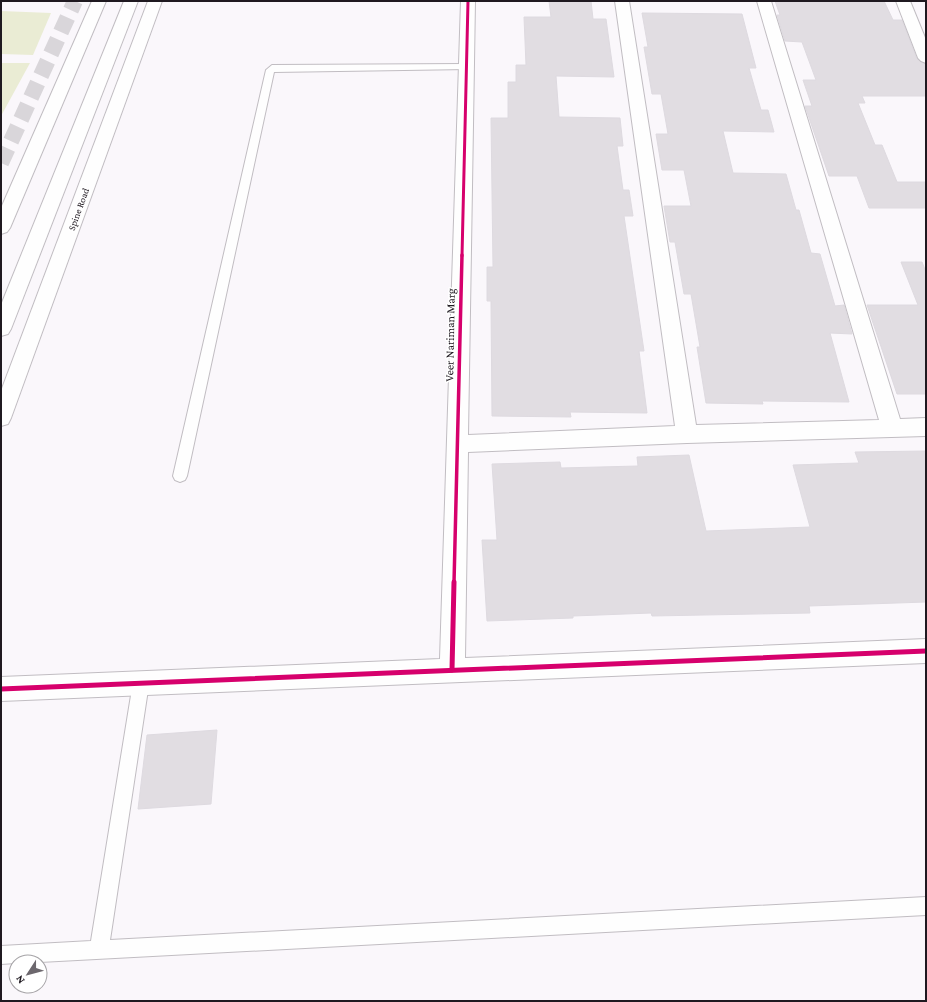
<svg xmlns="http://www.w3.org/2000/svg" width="927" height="1002" viewBox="0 0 927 1002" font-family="'Crimson Pro',serif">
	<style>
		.green { fill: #eaecd4 }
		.building { fill: #e1dde2; stroke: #dedae0 }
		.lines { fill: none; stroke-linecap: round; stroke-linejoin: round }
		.tertiary-tunnel { stroke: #d9d6da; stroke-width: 16; stroke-dasharray: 16 8; stroke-linecap: butt }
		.service-casing { stroke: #c1bdc2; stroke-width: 2 }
		.minor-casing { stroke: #c1bdc2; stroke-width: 2 }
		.tertiary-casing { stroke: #c1bdc2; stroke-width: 2 }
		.primary-casing { stroke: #c1bdc2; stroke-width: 2 }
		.service { fill: #fefefe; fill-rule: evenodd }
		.minor { fill: #fefefe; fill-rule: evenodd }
		.tertiary { fill: #fefefe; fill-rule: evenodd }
		.primary { fill: #fefefe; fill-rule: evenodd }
		.cycleway-far2-casing { stroke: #fff; stroke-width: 5 }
		.cycleway-far1-casing { stroke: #fff; stroke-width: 6 }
		.cycleway-casing { stroke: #fff; stroke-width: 8 }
		.cycleway-far2 { stroke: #d6006c; stroke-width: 3 }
		.cycleway-far1 { stroke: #d6006c; stroke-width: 3.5 }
		.cycleway { stroke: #d6006c; stroke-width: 5 }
		.labels { text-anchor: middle; stroke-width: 3; stroke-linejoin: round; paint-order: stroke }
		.far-street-label { font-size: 10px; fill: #1f1920; stroke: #fff }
		.street-label { font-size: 12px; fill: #1f1920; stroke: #fff }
	</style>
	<rect width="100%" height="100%" fill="#faf7fb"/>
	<g class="green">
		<polygon points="1,11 51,13 33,55 1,54"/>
		<polygon points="1,63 30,63 1,116"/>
	</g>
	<g class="building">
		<polygon points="549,1 591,1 593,19 606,19 614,77 556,76 559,117 620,118 623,146 617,146 623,190 629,190 633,216 624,216 644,351 639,351 647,413 570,412 571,417 492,416 491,301 487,301 487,267 493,267 491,118 508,118 508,82 516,82 516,65 526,65 524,17 551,17"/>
		<polygon points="775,1 884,1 893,20 902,20 917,59 926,64 926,96 862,96 865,103 858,103 875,145 882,145 897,182 926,182 926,208 869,208 857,176 829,176 805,106 812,106 803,80 816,80 802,42 785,41 777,15 780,15"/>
		<polygon points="642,13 742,14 756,68 749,68 761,110 768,110 774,132 723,131 733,173 786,174 796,210 799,210 811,253 820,254 835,306 844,305 852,334 830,333 849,402 762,401 763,404 706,403 697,347 700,347 691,294 684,294 675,242 670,242 664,206 691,206 684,170 662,170 656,134 668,134 661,94 652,94 644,47 648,47"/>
		<polygon points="901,262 922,262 926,272 926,394 897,394 867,305 918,305"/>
		<polygon points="926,451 926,602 809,606 810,613 652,616 651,613 573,616 573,618 487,621 482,540 497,540 492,464 560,462 561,468 638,466 637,457 689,455 706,531 810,527 793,465 859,463 855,452"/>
		<polygon points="217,730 211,804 138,809 147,735"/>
	</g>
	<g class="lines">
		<polyline class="tertiary-tunnel" points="1,163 75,1"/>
		<g class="service-casing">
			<g id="service">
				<polygon points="466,64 471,67 469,69 274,72 187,476 185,480 180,482 175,480 173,476 266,70 272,65"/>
				<polygon points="141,675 147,678 149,683 110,940 926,897 926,915 40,962 16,962 16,963 1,964 1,946 91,941 133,683 135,678"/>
			</g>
		</g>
		<g class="minor-casing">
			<g id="minor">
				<polygon points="461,1 475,1 468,435 675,426 615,1 629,1 696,425 879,420 757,1 771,1 900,419 926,418 926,436 687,443 468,452 465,658 926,639 926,663 1,701 1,677 440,659"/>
				<polygon points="896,1 910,1 926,40 926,63 921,61 918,58"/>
			</g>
		</g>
		<g class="tertiary-casing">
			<polygon id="tertiary" points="148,1 162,1 11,418 8,424 1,426 1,391"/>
		</g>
		<g class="primary-casing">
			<g id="primary">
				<polygon points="92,1 106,1 10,228 7,232 1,234 1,208"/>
				<polygon points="124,1 138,1 11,329 8,334 1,336 1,305"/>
			</g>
		</g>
		<use href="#service" class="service"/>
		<use href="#minor" class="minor"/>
		<use href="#tertiary" class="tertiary"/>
		<use href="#primary" class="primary"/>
		<g class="cycleway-far2-casing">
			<polyline id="cycleway-far2" points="462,256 468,1"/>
		</g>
		<g class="cycleway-far1-casing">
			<polyline id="cycleway-far1" points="454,583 462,255"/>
		</g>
		<g class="cycleway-casing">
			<g id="cycleway">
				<polyline points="452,670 454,582"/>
				<polyline points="1,689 926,651"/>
			</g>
		</g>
		<use href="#cycleway-far2" class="cycleway-far2"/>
		<use href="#cycleway-far1" class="cycleway-far1"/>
		<use href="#cycleway" class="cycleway"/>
	</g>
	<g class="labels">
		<g class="far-street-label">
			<text transform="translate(78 209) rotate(-70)" y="4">Spine Road</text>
		</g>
		<g class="street-label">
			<text transform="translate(450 335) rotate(-89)" y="4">Veer Nariman Marg</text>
		</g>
	</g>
	<rect width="927" height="1002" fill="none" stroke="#1f1920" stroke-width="4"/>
	<g transform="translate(28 974) rotate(234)"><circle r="19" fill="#ffffff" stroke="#a5a3a6"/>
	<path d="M0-3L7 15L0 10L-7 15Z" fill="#6c676d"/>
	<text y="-6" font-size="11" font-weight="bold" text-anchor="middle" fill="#1f1920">N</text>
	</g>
</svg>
